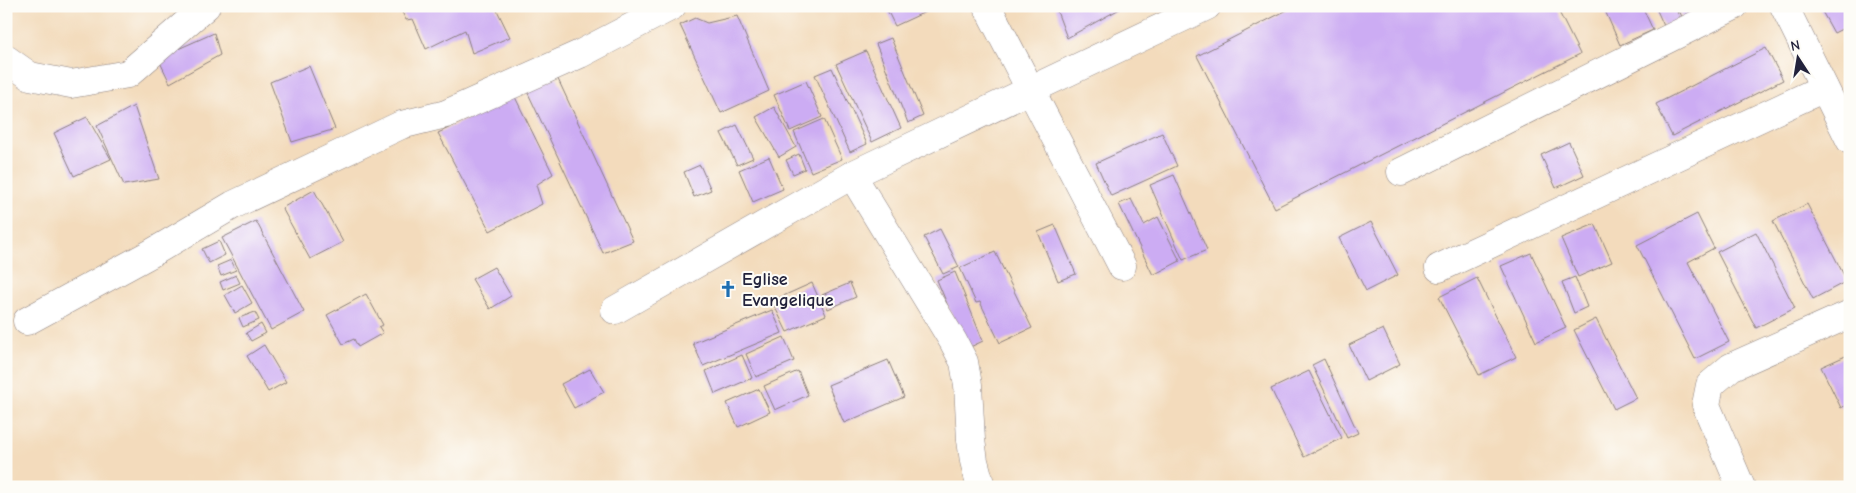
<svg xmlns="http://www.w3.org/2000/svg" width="1856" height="493" viewBox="0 0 1856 493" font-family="'Comic Neue',sans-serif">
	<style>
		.building { fill: #ccacf3 }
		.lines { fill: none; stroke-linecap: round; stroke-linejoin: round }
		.minor-casing { stroke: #8a7e7c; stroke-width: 29 }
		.minor { stroke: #fff; stroke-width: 28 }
		.labels { text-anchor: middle; stroke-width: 4; stroke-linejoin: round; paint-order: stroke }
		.poi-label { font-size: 18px; font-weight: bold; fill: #22223b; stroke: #fdfcf7; text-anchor: start }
	</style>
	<rect width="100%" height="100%" fill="#fdfcf7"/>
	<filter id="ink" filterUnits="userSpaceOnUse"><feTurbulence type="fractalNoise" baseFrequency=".02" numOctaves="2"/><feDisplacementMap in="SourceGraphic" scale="10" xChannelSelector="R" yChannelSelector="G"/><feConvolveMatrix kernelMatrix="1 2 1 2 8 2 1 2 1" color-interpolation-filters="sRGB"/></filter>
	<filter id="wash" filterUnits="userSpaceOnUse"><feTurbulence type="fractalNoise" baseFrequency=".0096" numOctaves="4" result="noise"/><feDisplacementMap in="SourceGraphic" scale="20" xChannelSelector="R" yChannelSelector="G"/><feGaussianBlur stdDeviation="1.12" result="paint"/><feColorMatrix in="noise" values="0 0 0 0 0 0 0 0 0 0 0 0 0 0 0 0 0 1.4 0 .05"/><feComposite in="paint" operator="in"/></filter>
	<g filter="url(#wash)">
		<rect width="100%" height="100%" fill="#f3dbbc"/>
		<g id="blocks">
			<g class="building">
				<polygon points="399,6 495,6 510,37 472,53 465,30 426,49 413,19 406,20"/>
				<polygon points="885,6 938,6 895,26"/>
				<polygon points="1055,6 1125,6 1067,38"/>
				<polygon points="1295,6 1556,6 1580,54 1275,208 1197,56"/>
				<polygon points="1603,6 1642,6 1653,30 1620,45"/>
				<polygon points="1655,6 1675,6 1680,19 1664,26"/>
				<polygon points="1677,6 1711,6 1683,19"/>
				<polygon points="1819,6 1850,6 1850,25 1834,33"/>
				<polygon points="737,16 769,91 721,113 680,25 695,18 707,23"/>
				<polygon points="214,33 220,55 170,83 158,58"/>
				<polygon points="891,38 923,116 908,123 876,44"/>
				<polygon points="1766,48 1783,80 1672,136 1656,104"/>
				<polygon points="866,51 901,128 872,142 836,64"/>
				<polygon points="309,66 335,129 292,142 270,82"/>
				<polygon points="832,68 867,144 850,152 815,75"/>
				<polygon points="557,77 633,241 603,253 527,91"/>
				<polygon points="806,81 822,117 790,131 774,95"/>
				<polygon points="515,97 553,174 536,185 542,204 490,231 438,133"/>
				<polygon points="134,106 159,179 124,185 97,126"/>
				<polygon points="774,107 796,147 779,157 756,117"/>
				<polygon points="87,117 111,159 74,176 54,133"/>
				<polygon points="824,119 842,159 811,172 794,132"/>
				<polygon points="737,125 753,158 737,165 721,133"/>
				<polygon points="1162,133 1177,166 1111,196 1096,163"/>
				<polygon points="1569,142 1584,175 1556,188 1541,155"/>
				<polygon points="799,154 805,169 793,174 786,160"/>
				<polygon points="769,157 783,189 753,202 739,170"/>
				<polygon points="700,165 711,190 694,197 684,172"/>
				<polygon points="1174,175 1207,250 1183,260 1150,185"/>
				<polygon points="314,190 343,242 310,259 282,208"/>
				<polygon points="1131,199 1144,225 1158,217 1180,261 1153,275 1119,204"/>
				<polygon points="1807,204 1847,281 1813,299 1773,221"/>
				<polygon points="1697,214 1714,248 1688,262 1729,342 1695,359 1637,245"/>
				<polygon points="256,221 304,312 271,330 222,238"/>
				<polygon points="1371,222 1398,275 1366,291 1339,238"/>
				<polygon points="1595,224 1612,262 1578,277 1561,238"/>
				<polygon points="1055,225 1076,274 1058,281 1038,232"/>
				<polygon points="940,229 959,267 943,274 924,237"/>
				<polygon points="1756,232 1795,308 1756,328 1717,252"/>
				<polygon points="219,241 225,255 209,263 202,249"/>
				<polygon points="995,252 1032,328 1000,343 980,302 976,303 960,268"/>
				<polygon points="1531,253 1566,328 1536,342 1501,266"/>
				<polygon points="231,260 236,270 221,276 217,266"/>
				<polygon points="494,267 511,296 490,309 472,279"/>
				<polygon points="955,272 983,341 966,349 937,280"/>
				<polygon points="236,275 240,283 223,290 220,282"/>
				<polygon points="1575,277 1587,307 1574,313 1562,282"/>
				<polygon points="1477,278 1516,357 1479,375 1439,297"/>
				<polygon points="812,283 826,315 787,332 772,301"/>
				<polygon points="850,283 856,297 828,309 822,295"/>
				<polygon points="242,285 252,303 235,313 225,295"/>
				<polygon points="366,294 383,325 379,327 383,333 358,347 354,339 343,344 327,315"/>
				<polygon points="772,310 782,333 703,366 693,343"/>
				<polygon points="255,312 259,320 243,327 239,318"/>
				<polygon points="1596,319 1636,398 1614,409 1574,330"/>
				<polygon points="261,324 266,333 251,341 246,333"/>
				<polygon points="1383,329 1400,364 1366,381 1349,345"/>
				<polygon points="784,337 794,361 756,377 746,354"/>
				<polygon points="264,345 286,382 268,392 247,356"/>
				<polygon points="1850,354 1850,403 1841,408 1821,367"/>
				<polygon points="742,355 752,378 715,394 706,371"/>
				<polygon points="1324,359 1358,433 1347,438 1312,365"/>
				<polygon points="888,360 904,397 844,423 828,385"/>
				<polygon points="590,369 604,392 574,408 561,384"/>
				<polygon points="798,371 808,395 775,410 764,386"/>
				<polygon points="1309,371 1342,438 1304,457 1271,389"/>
				<polygon points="759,389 770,412 738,427 727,403"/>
			</g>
		</g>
	</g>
	<g filter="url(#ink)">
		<use href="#blocks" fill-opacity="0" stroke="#8a7e7c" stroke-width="1"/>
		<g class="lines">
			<g class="minor-casing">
				<g id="minor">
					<polyline points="987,6 1122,266"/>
					<polyline points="1784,6 1850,140"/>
					<polyline points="6,59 30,76 71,84 128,74 206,6"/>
					<polyline points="1401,172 1734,6"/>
					<polyline points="852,175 953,341 964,362 968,385 971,440 974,461 981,487"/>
					<polyline points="1439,268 1824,88"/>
					<polyline points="615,310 852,175 1207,6"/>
					<polyline points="27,321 150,254 233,205 401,125 446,114 580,54 672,6"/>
					<polyline points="1741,487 1706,405 1710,385 1731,367 1850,314"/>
				</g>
			</g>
			<use href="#minor" class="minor"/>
		</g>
	</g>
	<defs>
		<g id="church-bare" transform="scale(1.35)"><path d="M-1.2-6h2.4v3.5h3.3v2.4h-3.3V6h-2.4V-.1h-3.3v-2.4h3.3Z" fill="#1f6fb2" stroke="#fdfcf7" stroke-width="2.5" paint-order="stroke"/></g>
	</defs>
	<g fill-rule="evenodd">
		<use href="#church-bare" x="728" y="289"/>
	</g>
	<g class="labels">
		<g class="poi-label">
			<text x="742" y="285">Eglise<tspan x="742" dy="21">Evangelique</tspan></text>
		</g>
	</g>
	<rect width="1856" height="493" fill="none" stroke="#fdfcf7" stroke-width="25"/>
	<g transform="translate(1798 58) rotate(348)" stroke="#fdfcf7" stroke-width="4" paint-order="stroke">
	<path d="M0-4L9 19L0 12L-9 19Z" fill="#22223b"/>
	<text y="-8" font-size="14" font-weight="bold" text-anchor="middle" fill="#22223b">N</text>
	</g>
</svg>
